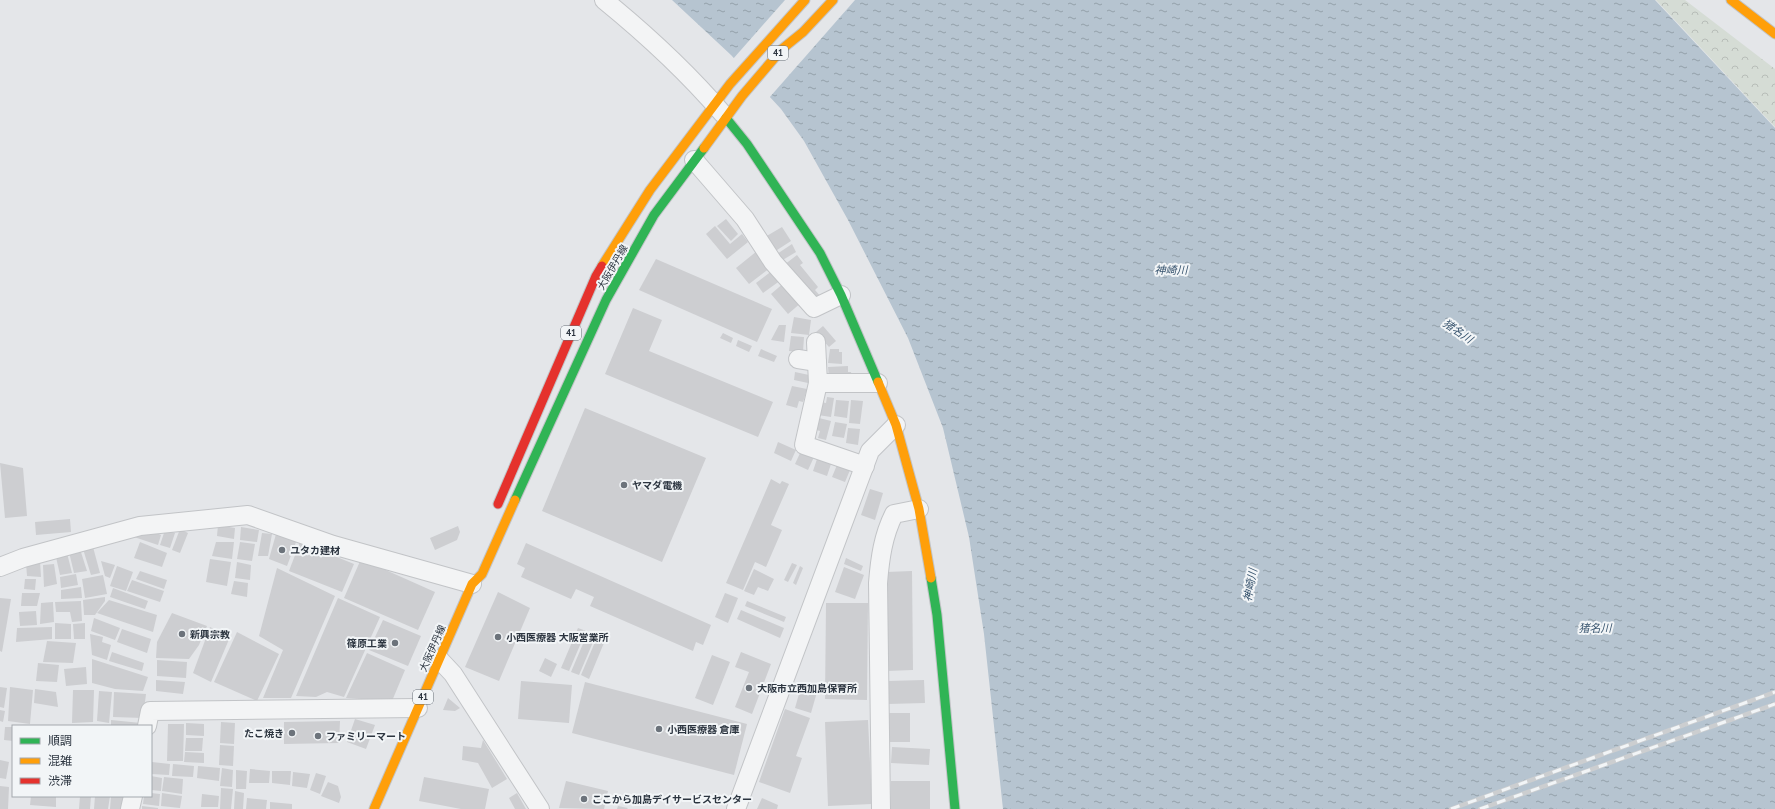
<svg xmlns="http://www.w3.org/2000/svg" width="1775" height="809" viewBox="0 0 1775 809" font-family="'PT Sans','Noto Sans JP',sans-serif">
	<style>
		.park { fill: url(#park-crowns) }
		.water { fill: url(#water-ripples) }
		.pier { fill: #e4e6e9 }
		.building { fill: #cdced1 }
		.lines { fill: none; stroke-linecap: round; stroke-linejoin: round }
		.street-casing { stroke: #c2c4c7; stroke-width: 20 }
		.fast-casing { stroke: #c2c4c7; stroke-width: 11 }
		.slow-casing { stroke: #c2c4c7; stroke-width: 11 }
		.jam-casing { stroke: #c2c4c7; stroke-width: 11 }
		.street { stroke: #f3f4f5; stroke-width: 18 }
		.fast { stroke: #30b455; stroke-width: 9 }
		.slow { stroke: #ff9f0a; stroke-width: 9 }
		.jam { stroke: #e5322d; stroke-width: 9 }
		.rail-casing { stroke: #ccced0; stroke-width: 4.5 }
		.rail { stroke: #f2f5f7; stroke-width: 3; stroke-dasharray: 9; stroke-linecap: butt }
		.poi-dot { fill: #6c737b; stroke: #f2f5f7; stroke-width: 1.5 }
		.labels { text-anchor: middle; stroke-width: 4; stroke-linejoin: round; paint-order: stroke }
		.shield { fill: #f2f5f7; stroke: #676f77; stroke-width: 1 }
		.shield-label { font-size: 9px; font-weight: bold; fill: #2c3540 }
		.street-label { font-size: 10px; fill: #2c3540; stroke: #f2f5f7 }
		.poi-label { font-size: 10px; font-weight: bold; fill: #2c3540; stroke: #f2f5f7; text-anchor: start }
		.water-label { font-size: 11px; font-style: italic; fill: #3a5670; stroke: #f2f5f7 }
	</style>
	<defs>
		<pattern id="park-crowns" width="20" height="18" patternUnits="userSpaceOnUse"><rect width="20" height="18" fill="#d5dcd5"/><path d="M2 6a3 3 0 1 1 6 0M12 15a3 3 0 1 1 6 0" fill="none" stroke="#b7bdb8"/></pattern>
		<pattern id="water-ripples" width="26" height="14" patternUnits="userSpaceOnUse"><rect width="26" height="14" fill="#b6c4d0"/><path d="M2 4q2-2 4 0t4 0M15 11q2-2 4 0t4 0" fill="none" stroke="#94a0aa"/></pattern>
	</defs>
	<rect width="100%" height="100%" fill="#e4e6e9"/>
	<polygon class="park" points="1656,0 1685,0 1775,69 1775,127"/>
	<polygon class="water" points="672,0 1655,0 1775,128 1775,809 1003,809 984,634 969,537 943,428 908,338 848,220 804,141 781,109 731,55"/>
	<polygon class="pier" points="785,0 855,0 769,98 733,59"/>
	<g class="building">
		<polygon points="726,219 738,234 731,241 717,226"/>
		<polygon points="715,226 730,244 742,234 748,242 727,259 706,234"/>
		<polygon points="782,227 791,241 774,252 765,237"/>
		<polygon points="792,244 796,252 781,261 777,254"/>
		<polygon points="757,251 770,268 749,284 736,268"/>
		<polygon points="797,255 803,263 800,265 818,287 815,290 821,297 814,302 784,265"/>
		<polygon points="656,259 772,309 757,342 639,290"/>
		<polygon points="773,270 781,280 763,293 756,283"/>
		<polygon points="785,282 802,302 788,314 771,294"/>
		<polygon points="633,308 662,320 649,351 773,402 758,437 605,374"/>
		<polygon points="794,317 811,320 809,335 791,333"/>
		<polygon points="779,325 786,325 784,342 771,340"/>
		<polygon points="823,326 836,341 829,347 816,332"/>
		<polygon points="723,333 733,338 731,343 720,338"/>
		<polygon points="791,336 804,337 803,352 789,351"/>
		<polygon points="738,340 752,346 749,352 736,346"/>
		<polygon points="761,349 777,356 774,362 758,356"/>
		<polygon points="830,349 839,349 839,352 842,352 842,364 828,363"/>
		<polygon points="848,366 848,372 851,372 852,379 829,379 828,367"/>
		<polygon points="795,372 809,375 808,383 794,380"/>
		<polygon points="792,386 807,389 803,402 799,401 797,408 786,405"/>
		<polygon points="827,397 834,398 831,417 818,415 821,402 826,403"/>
		<polygon points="836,400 849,401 847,418 834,416"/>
		<polygon points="851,400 863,401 860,424 849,423"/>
		<polygon points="585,408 706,458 662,562 542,511"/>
		<polygon points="819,418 831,421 826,440 818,438 820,431 816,430"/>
		<polygon points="835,422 847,424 844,438 832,436"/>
		<polygon points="848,428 860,429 858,445 846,443"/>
		<polygon points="778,442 796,450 791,461 774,453"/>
		<polygon points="801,451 814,457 808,470 795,464"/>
		<polygon points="817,459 831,464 827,476 813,471"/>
		<polygon points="0,463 23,468 27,516 5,518"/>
		<polygon points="837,465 850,470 845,482 832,477"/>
		<polygon points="771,479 780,484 782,481 789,484 771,525 782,530 766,567 755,562 743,590 726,583"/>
		<polygon points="870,489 883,493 875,520 861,515"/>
		<polygon points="70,519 71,532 36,535 35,522"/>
		<polygon points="218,525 235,528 234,539 217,536"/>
		<polygon points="458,526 460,532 457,540 435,550 430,538"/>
		<polygon points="241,527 259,530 257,542 240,540"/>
		<polygon points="180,529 188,533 180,553 172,550"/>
		<polygon points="165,530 175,533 170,548 160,545"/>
		<polygon points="152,531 161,535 158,545 134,537 136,533"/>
		<polygon points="262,533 272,534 268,556 258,556"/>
		<polygon points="276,534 296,542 287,566 269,559"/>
		<polygon points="140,542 167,553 162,567 134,558"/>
		<polygon points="216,542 234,542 232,559 212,556"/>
		<polygon points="240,542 255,544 252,561 237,559"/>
		<polygon points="300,542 354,564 342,592 289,571"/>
		<polygon points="526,543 711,625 703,645 696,642 693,651 590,606 594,597 576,589 571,599 521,577 525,568 517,564"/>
		<polygon points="93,547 100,573 91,575 83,549"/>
		<polygon points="80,549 87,571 74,573 69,552"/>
		<polygon points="67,553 72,573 60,575 56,557"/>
		<polygon points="846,558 863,566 861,571 844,564"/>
		<polygon points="210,559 231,562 227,586 206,582"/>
		<polygon points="361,559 435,592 418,630 344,598"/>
		<polygon points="40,561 41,577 27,576 26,563"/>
		<polygon points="101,561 115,565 110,578 105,576"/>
		<polygon points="237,562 251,565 250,580 235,578"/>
		<polygon points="792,563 797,565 788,582 784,580"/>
		<polygon points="54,564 57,584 44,587 43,565"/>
		<polygon points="117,566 133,572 126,591 110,586"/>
		<polygon points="800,566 803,568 796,585 793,583"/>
		<polygon points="844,567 864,575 855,599 835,592"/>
		<polygon points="277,568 335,596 291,698 263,698 283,650 259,636"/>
		<polygon points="754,569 774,579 768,591 758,587 754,595 744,591"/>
		<polygon points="140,571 167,580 164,589 136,579"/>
		<polygon points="912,571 913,670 887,671 886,572"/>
		<polygon points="76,574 78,585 61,588 60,577"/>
		<polygon points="103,575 107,594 85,598 82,579"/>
		<polygon points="25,579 36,579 35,590 24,589"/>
		<polygon points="132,580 164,591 160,602 127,591"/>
		<polygon points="234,581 248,583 247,597 231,594"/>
		<polygon points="81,587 82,598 61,599 61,590"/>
		<polygon points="113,588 148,601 145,609 110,597"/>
		<polygon points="498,592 530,608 499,681 465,667"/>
		<polygon points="22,593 40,593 37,606 21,606"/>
		<polygon points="725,593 738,598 728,623 715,617"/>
		<polygon points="105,597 105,601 95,615 84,615 83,600"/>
		<polygon points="0,598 11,599 2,652 0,651"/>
		<polygon points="338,598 380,617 344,697 327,692 316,697 296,696"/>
		<polygon points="109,600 157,615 153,632 97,613"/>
		<polygon points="81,601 82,621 72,622 70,612 56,612 55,602"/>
		<polygon points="747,601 786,617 784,622 745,606"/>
		<polygon points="53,602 54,622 40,624 41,603"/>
		<polygon points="826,603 868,603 867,700 825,699"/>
		<polygon points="741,610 784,628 780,638 737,619"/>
		<polygon points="36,611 37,625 20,626 19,612"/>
		<polygon points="172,613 207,626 199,645 189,659 156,658 157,642"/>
		<polygon points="94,618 120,628 115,640 91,631"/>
		<polygon points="383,620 421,636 408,666 369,650"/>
		<polygon points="55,623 71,624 71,639 55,639"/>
		<polygon points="85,623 85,639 74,639 73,624"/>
		<polygon points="52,627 52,639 16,642 17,628"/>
		<polygon points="210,627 230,637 211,682 193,673"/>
		<polygon points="578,628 586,631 569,671 561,668"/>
		<polygon points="122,629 151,639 147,653 117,642"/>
		<polygon points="237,632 279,654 257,701 214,682"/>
		<polygon points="588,632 596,635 579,675 571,672"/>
		<polygon points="90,634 103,637 102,642 111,645 107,660 92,655"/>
		<polygon points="598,635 606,638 589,679 581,675"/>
		<polygon points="47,641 76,643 73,663 43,662"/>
		<polygon points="112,652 144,663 142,671 109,661"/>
		<polygon points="741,652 771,664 752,714 735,707 749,672 735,667"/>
		<polygon points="367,653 405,670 392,701 346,698"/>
		<polygon points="712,655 730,662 713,705 695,698"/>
		<polygon points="545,658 557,664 551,677 539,671"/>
		<polygon points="92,659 148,677 143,691 115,689 92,683"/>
		<polygon points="157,660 187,662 186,678 157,676"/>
		<polygon points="38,663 59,665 57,682 36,681"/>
		<polygon points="86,667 87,684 66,686 64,669"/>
		<polygon points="156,680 185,682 183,694 156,691"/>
		<polygon points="924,680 925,703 888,704 888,681"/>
		<polygon points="521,681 572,685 569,723 518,719"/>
		<polygon points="585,682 747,724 734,775 572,733"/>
		<polygon points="0,687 7,688 4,708 0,707"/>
		<polygon points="10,687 33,690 30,724 8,721"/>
		<polygon points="801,687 817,692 811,713 795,708"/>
		<polygon points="35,689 56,692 58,707 34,703"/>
		<polygon points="73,690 94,690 93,722 72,723"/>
		<polygon points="99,691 112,692 109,723 97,721"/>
		<polygon points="114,692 146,694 143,718 113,717"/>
		<polygon points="448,698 460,708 455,711 443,710"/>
		<polygon points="785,709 810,718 796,756 802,758 790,793 759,782"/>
		<polygon points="0,710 5,711 3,722 0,721"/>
		<rect x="889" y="713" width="21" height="29"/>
		<polygon points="355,719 375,725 366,749 347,742"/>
		<polygon points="111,720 141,723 141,726 111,726"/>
		<polygon points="868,720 872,804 828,806 825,722"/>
		<polygon points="340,721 339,743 284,744 284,722"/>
		<polygon points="221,722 235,723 234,744 220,743"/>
		<polygon points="186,723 204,724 204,736 186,735"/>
		<polygon points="168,724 184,724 183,761 167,761"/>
		<polygon points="5,727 13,727 13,741 4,740"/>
		<polygon points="186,738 203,738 202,751 185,751"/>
		<polygon points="483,740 507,779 492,788 478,763 462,760 463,746 481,748"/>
		<polygon points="220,745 234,746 233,766 219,765"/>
		<polygon points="892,747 930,749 929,765 891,763"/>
		<polygon points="185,752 204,753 204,763 184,762"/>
		<polygon points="0,760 9,762 6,779 0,778"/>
		<polygon points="152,762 170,764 169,775 151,774"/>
		<polygon points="173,764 194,766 193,777 172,776"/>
		<polygon points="198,766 220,768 219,781 197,778"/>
		<polygon points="222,768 233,770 232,787 220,786"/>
		<polygon points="250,769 270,771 269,783 249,783"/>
		<polygon points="236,770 247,771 246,789 236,789"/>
		<polygon points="272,771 291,771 290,785 272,783"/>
		<polygon points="293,772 310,774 307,788 292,786"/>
		<polygon points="316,773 326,776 320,794 310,790"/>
		<polygon points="151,776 162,778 161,791 151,790"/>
		<polygon points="164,777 183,779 182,794 162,791"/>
		<polygon points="424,777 489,789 485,809 461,809 419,801"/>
		<polygon points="566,781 608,791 604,809 559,808"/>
		<rect x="891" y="781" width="39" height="28"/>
		<polygon points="328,782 338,786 341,797 339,803 321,796"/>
		<polygon points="0,786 9,787 8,809 0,809"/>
		<polygon points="221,788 233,789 231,809 220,809"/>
		<polygon points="235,791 244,793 243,809 234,809"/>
		<polygon points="151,793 160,794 159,806 143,804 144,796 151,796"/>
		<polygon points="162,793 182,796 180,808 161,806"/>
		<polygon points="517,793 526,809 515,809 509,798"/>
		<polygon points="202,794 219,796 218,807 201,807"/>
		<polygon points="31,796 56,796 56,807 30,805"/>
		<polygon points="80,796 91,796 90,809 79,809"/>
		<polygon points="95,796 110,796 108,809 94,809"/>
		<polygon points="111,796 124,796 123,809 110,809"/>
		<polygon points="247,798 267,800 266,809 246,809"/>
		<polygon points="762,798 778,805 777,809 757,809"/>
		<polygon points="270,802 292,804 292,809 270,809"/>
		<polygon points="142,806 158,808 158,809 142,809"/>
		<polygon points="618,806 628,808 627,809 617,809"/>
	</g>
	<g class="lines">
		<g class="street-casing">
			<g id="street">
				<path d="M604,0c43,35 83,72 119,114"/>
				<polyline points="694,160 745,219 773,262 814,308 841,295"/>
				<polyline points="816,342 818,383 804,445 865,466"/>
				<polyline points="798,359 817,362"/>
				<polyline points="818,383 878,383"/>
				<polyline points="0,567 23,558 140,526 248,515 333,545 472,584"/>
				<polyline points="439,659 453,674 540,809"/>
				<polyline points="147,726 150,711 418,708"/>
				<polyline points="130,809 133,796"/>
				<polyline points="736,809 870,451 896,425"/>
				<path d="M881,809l-3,-226c2,-25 5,-47 16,-69l25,-5"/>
			</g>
		</g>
		<g class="fast-casing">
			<g id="fast">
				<polyline points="726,118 747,144 820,253 841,295 878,382"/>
				<polyline points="515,500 606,300 654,215 704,148"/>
				<polyline points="931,578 937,615 955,809"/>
			</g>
		</g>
		<g class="slow-casing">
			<g id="slow">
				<polyline points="1731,0 1775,34"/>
				<polyline points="704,148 742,96 782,49 803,32 833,0"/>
				<polyline points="602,266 650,190 730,84 805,0"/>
				<polyline points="878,382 896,425 919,509 931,578"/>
				<polyline points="374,809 472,584 482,574 515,500"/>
			</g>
		</g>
		<g class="jam-casing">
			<polyline id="jam" points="498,504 596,276 602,266"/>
		</g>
		<use href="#street" class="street"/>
		<use href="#fast" class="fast"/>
		<use href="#slow" class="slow"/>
		<use href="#jam" class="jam"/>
		<g class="rail-casing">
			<g id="rail">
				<polyline points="1451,809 1775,692"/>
				<polyline points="1480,809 1775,704"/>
			</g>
		</g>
		<use href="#rail" class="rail"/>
	</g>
	<g class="poi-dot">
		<circle cx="624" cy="485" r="4"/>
		<circle cx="282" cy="550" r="4"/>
		<circle cx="182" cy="634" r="4"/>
		<circle cx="498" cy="637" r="4"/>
		<circle cx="395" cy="643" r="4"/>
		<circle cx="749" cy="688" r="4"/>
		<circle cx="659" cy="729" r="4"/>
		<circle cx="292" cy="733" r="4"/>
		<circle cx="318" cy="736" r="4"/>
		<circle cx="584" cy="799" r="4"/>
	</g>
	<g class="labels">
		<g class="shield">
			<rect x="768" y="46" width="20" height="14" rx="3"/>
			<rect x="561" y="326" width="20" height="14" rx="3"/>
			<rect x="413" y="690" width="20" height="14" rx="3"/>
		</g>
		<g class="shield-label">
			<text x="778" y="56">41</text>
			<text x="571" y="336">41</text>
			<text x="423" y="700">41</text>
		</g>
		<g class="street-label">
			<text transform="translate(612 267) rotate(-60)" y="4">大阪伊丹線</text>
			<text transform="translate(432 648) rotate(-66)" y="4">大阪伊丹線</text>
		</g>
		<g class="poi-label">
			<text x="632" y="489">ヤマダ電機</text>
			<text x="290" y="554">ユタカ建材</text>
			<text x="190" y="638">新興宗教</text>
			<text x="506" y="641">小西医療器 大阪営業所</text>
			<text x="387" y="647" text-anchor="end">篠原工業</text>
			<text x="757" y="692">大阪市立西加島保育所</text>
			<text x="667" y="733">小西医療器 倉庫</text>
			<text x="284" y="737" text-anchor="end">たこ焼き</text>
			<text x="326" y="740">ファミリーマート</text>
			<text x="592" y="803">ここから加島デイサービスセンター</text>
		</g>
		<g class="water-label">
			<text x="1171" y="274">神崎川</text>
			<text transform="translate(1458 331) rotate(34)" y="4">猪名川</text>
			<text transform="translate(1250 585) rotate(-80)" y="4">神崎川</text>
			<text x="1595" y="632">猪名川</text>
		</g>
	</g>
	<rect x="12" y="725" width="140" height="72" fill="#f2f5f7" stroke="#a3a8ae"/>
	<rect x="20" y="738" width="20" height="6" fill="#30b455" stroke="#a3a8ae"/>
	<text x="48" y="745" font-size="12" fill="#2c3540">順調</text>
	<rect x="20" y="758" width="20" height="6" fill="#ff9f0a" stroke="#a3a8ae"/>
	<text x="48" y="765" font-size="12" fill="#2c3540">混雑</text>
	<rect x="20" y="778" width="20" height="6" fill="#e5322d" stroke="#a3a8ae"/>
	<text x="48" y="785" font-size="12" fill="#2c3540">渋滞</text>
</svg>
